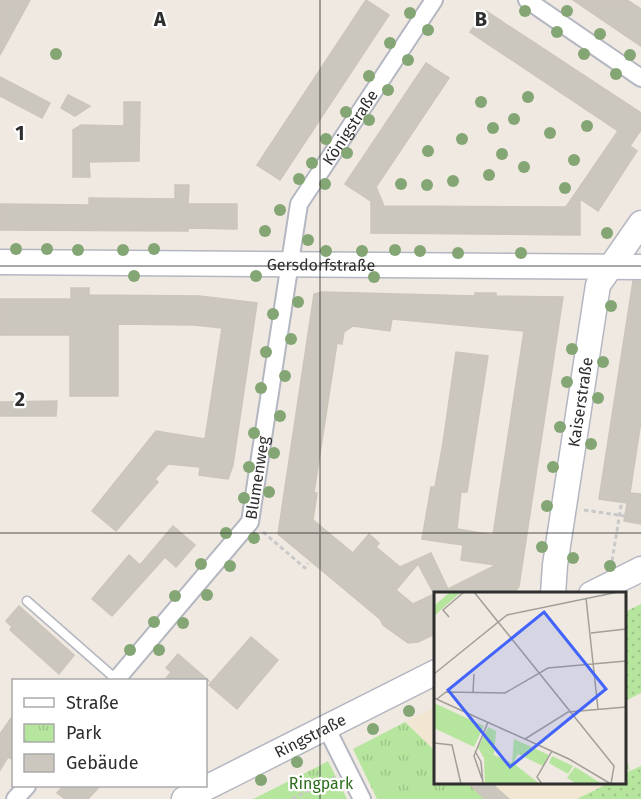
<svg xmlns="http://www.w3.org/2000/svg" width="641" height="799" viewBox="0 0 641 799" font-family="'Fira Sans',sans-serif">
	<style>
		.education { fill: #f0e6d1 }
		.grass { fill: url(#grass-dots) }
		.park { fill: url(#park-tufts) }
		.building { fill: #cbc7bf; stroke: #cbc5ba; stroke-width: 1.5; fill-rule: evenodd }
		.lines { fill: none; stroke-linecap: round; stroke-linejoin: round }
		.lane-casing { stroke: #b4b7c1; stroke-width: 11 }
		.street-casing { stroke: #b4b7c1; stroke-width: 20 }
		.secondary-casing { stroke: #b4b7c1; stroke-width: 27 }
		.path { stroke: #c9c9c9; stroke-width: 3; stroke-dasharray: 4.5 3; stroke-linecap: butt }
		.lane { stroke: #fff; stroke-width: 8 }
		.street { stroke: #fff; stroke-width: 16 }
		.secondary { stroke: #fff; stroke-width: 24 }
		.tree { fill: #84a574 }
		.grid { fill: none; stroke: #2e2e2e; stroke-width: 1.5; stroke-opacity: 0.55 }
		.labels { text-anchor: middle; stroke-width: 4.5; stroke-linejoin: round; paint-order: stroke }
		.street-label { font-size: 16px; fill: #2e2e2e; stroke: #fff }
		.park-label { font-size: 16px; fill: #2c6e1b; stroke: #fff }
		.inset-road { fill: none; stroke: #a29e99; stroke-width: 1.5 }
		.view { fill: #4264fb; fill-opacity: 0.15; stroke: #4264fb; stroke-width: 3 }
		.inset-edge { fill: none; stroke: #2e2e2e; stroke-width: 3 }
		.grid-label { font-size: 20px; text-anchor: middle; font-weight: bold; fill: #2e2e2e; stroke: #fff; stroke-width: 4.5; stroke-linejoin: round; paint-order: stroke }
	</style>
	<defs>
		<pattern id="grass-dots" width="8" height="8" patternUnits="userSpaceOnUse" patternTransform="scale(1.5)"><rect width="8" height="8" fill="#b6e59e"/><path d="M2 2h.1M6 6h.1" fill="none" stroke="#9dc588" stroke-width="1.8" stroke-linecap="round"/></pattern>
		<pattern id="park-tufts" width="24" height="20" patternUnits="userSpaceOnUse" patternTransform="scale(1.5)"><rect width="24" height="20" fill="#b6e59e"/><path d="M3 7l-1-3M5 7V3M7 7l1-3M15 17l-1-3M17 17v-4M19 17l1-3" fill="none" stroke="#9dc588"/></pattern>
	</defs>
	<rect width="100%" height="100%" fill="#efe9e1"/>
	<g class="education">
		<polygon points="435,707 435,751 405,722"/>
		<polygon points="468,783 609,783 577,799 485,799"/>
	</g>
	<g class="grass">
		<polygon points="641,604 641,693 625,701 625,612"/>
		<polygon points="625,753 630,771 641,766 641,799 577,799 609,783 624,782 625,774 630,771 625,766"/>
	</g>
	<g class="park">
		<polygon points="405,722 435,751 436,782 468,783 485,799 377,799 353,749"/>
		<polygon points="328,761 347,799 253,799 321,765"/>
	</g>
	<g class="building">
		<polygon points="0,0 30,0 0,55"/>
		<polygon points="366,0 389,15 280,180 257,165"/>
		<polygon points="573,0 627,0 641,9 641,46"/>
		<polygon points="486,11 641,113 641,130 630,146 637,151 598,211 580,199 580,235 371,233 371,201 345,184 426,63 449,78 376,187 384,206 566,207 618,131 470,32"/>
		<polygon points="0,77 50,103 42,118 0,96"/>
		<polygon points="68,95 90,106 75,116 61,108"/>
		<polygon points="124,102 140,102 139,161 89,162 90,177 73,177 73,130 81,125 124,126"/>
		<polygon points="175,185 189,185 188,204 237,204 237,229 188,228 188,231 0,230 0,204 89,205 89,198 175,199"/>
		<polygon points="633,281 641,281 641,421 630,493 641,494 641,524 624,521 627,503 599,499"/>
		<polygon points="71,288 89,288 89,295 199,296 257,303 233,465 228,479 199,475 200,467 168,464 155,479 158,482 116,531 92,511 156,431 205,439 222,328 194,325 118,324 118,396 70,396 70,335 0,335 0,299 71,299"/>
		<path d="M322,292l153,4v-3h21v3l67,1 -44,289 -5,8h-79v40l-17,8 -10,1 -25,-18 -3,-6 -102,-85 36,-240zM392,319l132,12 -31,204 -36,-6 4,-37h6l21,-136 -32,-4 -13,91 -8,44h-4l-9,52 41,6 -2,15 35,5 -48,24 -17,-36 -31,14 -24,-20 3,-4 -10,-9 -16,19 -40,-33 4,-27h-3l23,-150 5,1 2,-12 9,-6 37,5zM418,564l16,30 -21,10 -17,-14z"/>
		<polygon points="57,401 56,416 0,416 0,402"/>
		<polygon points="173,526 195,545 176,567 165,557 112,616 92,599 129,555 140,565"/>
		<polygon points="19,606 74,655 59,674 10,630 12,627 6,621"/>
		<polygon points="251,637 278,660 237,709 209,685"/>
		<polygon points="178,654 209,681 164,681 171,672 166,668"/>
		<polygon points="14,714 14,760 8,757 0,770 0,734"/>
		<polygon points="468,783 491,783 509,799 485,799"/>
		<polygon points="63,786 100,786 88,799 65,799 57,793"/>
	</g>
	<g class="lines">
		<g class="lane-casing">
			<polyline id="lane" points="27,601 117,680"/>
		</g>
		<g class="street-casing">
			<g id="street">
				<polyline points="527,0 641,78"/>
				<path id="s1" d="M116,680l134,-158 49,-318 135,-204"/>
				<polyline points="326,727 362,799"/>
				<polyline points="15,799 27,786"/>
			</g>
		</g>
		<g class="secondary-casing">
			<g id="secondary">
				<path id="s2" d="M0,262l641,5"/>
				<path id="s3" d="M553,594l2,-29 43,-280 43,-62"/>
				<polyline points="591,594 641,569"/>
				<path id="s4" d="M184,799l252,-127"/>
			</g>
		</g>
		<g class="path">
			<polyline points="584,510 625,516"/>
			<polyline points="263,532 305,568 308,563"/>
			<polyline points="612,561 622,500"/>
			<polyline points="292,799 335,777"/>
		</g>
		<use href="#lane" class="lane"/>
		<use href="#street" class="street"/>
		<use href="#secondary" class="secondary"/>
	</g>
	<g class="tree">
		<circle cx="525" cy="11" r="6"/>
		<circle cx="567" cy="11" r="6"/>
		<circle cx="410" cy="13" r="6"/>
		<circle cx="428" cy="30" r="6"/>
		<circle cx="557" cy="32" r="6"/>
		<circle cx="600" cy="34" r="6"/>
		<circle cx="390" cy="43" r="6"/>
		<circle cx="56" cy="54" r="6"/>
		<circle cx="584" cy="54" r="6"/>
		<circle cx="630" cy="55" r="6"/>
		<circle cx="408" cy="60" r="6"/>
		<circle cx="616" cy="74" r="6"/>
		<circle cx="369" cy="76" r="6"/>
		<circle cx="388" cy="90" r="6"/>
		<circle cx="528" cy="97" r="6"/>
		<circle cx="481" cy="102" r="6"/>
		<circle cx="346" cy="112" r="6"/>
		<circle cx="514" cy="119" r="6"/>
		<circle cx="369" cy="120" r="6"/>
		<circle cx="587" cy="126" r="6"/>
		<circle cx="493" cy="128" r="6"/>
		<circle cx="550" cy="133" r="6"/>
		<circle cx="326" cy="139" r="6"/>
		<circle cx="462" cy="139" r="6"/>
		<circle cx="428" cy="151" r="6"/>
		<circle cx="347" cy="153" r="6"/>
		<circle cx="502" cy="154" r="6"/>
		<circle cx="574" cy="160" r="6"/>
		<circle cx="312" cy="163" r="6"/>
		<circle cx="524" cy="167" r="6"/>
		<circle cx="489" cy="175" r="6"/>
		<circle cx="299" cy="179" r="6"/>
		<circle cx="453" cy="181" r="6"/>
		<circle cx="325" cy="184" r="6"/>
		<circle cx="401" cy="184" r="6"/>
		<circle cx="427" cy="185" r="6"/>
		<circle cx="565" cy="188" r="6"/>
		<circle cx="280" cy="210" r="6"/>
		<circle cx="265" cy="231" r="6"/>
		<circle cx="607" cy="233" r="6"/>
		<circle cx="308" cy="240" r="6"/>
		<circle cx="16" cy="249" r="6"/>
		<circle cx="47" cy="249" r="6"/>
		<circle cx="154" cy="249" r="6"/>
		<circle cx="78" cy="250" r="6"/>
		<circle cx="123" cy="250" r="6"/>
		<circle cx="395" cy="250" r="6"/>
		<circle cx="326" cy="251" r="6"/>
		<circle cx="362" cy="251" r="6"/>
		<circle cx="420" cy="251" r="6"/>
		<circle cx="458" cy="253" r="6"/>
		<circle cx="521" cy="253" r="6"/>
		<circle cx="134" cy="276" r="6"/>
		<circle cx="256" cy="276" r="6"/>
		<circle cx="374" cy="277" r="6"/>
		<circle cx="298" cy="302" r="6"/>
		<circle cx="611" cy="306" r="6"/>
		<circle cx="273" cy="314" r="6"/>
		<circle cx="291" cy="339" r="6"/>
		<circle cx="572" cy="349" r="6"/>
		<circle cx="266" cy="352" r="6"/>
		<circle cx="603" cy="362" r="6"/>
		<circle cx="285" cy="376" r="6"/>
		<circle cx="567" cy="382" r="6"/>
		<circle cx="261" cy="388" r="6"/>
		<circle cx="598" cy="398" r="6"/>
		<circle cx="280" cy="416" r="6"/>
		<circle cx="560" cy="427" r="6"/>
		<circle cx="254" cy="433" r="6"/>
		<circle cx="591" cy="444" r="6"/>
		<circle cx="274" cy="453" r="6"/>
		<circle cx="249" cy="467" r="6"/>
		<circle cx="553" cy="467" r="6"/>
		<circle cx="269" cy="492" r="6"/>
		<circle cx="244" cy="498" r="6"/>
		<circle cx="547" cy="506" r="6"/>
		<circle cx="226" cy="533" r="6"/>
		<circle cx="254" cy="538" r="6"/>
		<circle cx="542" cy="547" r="6"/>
		<circle cx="573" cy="558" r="6"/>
		<circle cx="201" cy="564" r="6"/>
		<circle cx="230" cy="566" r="6"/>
		<circle cx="610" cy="566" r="6"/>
		<circle cx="207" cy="595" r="6"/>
		<circle cx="175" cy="596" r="6"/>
		<circle cx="154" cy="622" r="6"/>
		<circle cx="183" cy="623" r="6"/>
		<circle cx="130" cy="650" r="6"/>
		<circle cx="159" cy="650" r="6"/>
		<circle cx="409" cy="711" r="6"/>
		<circle cx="373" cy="729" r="6"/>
		<circle cx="297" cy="762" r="6"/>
		<circle cx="261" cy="780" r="6"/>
	</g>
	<path class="grid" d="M320,0v799M0,266h641M0,533h641"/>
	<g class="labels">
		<g class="street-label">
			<text dy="6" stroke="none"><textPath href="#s1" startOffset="621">Königstraße</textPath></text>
			<text dy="6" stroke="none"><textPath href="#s2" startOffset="321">Gersdorfstraße</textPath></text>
			<text dy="6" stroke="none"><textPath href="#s3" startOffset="194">Kaiserstraße</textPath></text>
			<text dy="6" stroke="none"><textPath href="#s1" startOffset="252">Blumenweg</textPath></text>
			<text dy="6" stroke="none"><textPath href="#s4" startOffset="141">Ringstraße</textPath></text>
		</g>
		<g class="park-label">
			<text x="321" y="789">Ringpark</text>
		</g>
	</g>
	<g transform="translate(434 592)">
		<rect width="192" height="192" fill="#efe9e1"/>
		<path d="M80,147l35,16 -6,11 -25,-12 -5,9 27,21h-55l-1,-26 -6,-10 34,15zM118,164l21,10 -5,8 -19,-11zM141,175l13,8 14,9h-25l-10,-6z" fill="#b6e59e"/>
		<path d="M16,0h11l-27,24v-10zM0,111l50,23 -10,21 -40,-19zM54,135l8,4 -2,24 -16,-7z" fill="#b6e59e"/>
		<path class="inset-road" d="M40,0l140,174 -3,18M152,6l12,111M15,25l-6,-7 21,-18M157,41l35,-4M0,82l73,-59 111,-23M39,100l1,-18M0,106l135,61 42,25M3,107l9,-7 59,1 43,-25 78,-7M91,147l43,-27 58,-5M0,151l18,2 9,39M41,159l6,11 2,22M48,187l-8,-23 14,-34M108,192l-5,-7 15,-26"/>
		<path class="view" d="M110,20l62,77 -96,78 -62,-77z"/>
		<rect width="192" height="192" class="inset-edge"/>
	</g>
	<g class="grid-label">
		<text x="160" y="26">A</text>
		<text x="481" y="26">B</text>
		<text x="20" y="140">1</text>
		<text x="20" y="406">2</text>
	</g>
	<rect x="12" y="679" width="195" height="108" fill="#ffffff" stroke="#ababab" stroke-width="1.5"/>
	<rect x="24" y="698" width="30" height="9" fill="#ffffff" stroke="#ababab" stroke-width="1.5"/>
	<text x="66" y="709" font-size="18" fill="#2e2e2e">Straße</text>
	<rect x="24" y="724" width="30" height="18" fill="url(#park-tufts)" stroke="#ababab" stroke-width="1.5"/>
	<text x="66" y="739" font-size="18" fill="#2e2e2e">Park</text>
	<rect x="24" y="754" width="30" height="18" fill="#cbc7bf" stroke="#ababab" stroke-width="1.5"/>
	<text x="66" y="769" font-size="18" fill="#2e2e2e">Gebäude</text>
</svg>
